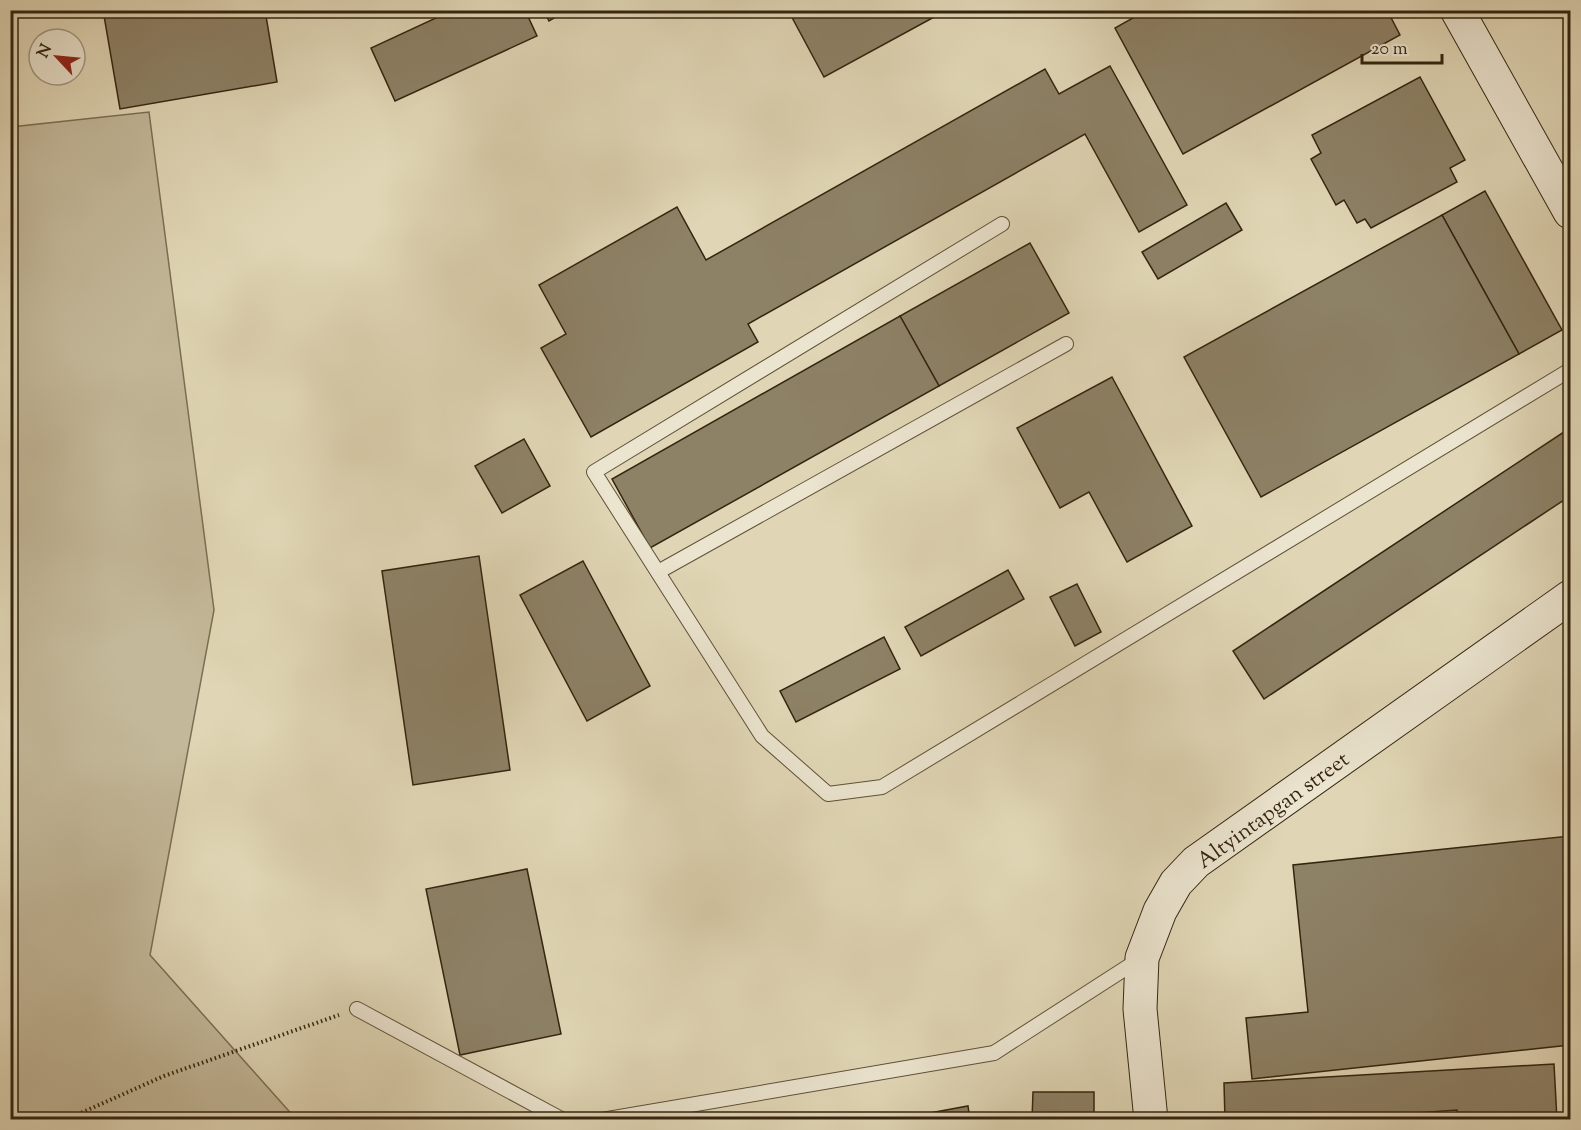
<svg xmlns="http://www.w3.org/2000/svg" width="1581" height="1130" viewBox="0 0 1581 1130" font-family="'Sorts Mill Goudy',serif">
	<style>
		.green { fill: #c3b899; stroke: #7c6e54; stroke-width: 1.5 }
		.building { fill: #8d8166; stroke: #342410; stroke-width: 1.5 }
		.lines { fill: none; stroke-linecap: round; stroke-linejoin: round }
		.lane-casing { stroke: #5f5039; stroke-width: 16 }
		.secondary-casing { stroke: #342410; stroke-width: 35 }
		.path { stroke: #342410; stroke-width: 4; stroke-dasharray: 1.5 3; stroke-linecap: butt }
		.lane { stroke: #ebe4cf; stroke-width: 14 }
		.secondary { stroke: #ebe4cf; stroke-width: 33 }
		.labels { text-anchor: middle; stroke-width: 4.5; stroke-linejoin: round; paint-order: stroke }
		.street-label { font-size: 22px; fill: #342410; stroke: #ebe4cf }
	</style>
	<rect width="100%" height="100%" fill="#e0d6b5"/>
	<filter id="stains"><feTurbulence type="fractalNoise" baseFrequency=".00333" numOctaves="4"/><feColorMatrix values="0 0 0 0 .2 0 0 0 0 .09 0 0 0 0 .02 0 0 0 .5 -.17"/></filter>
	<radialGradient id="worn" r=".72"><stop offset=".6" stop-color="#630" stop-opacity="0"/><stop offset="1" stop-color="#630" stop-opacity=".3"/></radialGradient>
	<polygon class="green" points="149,112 214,610 150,955 296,1119 11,1119 11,127"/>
	<g class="building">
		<polygon points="103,10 265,10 277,82 120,109"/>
		<polygon points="453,10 525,10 537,36 395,101 371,48"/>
		<polygon points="543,10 568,10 549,21"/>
		<polygon points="788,10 947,10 824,77"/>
		<polygon points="1147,10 1387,10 1400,35 1183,154 1115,28"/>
		<polygon points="1110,66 1187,205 1139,232 1085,134 748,324 758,342 591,437 541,348 566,334 539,285 677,207 706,260 1045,69 1059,94"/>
		<polygon points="1420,77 1465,160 1450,168 1457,182 1371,228 1365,219 1357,223 1344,200 1336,205 1311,159 1321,153 1312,135"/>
		<polygon points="1485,191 1562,330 1519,354 1442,215"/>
		<polygon points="1226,203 1242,230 1158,279 1142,252"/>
		<polygon points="1442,215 1519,354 1261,497 1184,357"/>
		<polygon points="1030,243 1069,313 939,386 900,316"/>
		<polygon points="900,316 939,386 650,548 612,479"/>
		<polygon points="1112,377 1192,526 1127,562 1089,492 1060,508 1017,428"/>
		<polygon points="1570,428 1570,496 1264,699 1233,651"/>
		<polygon points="524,439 550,486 502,513 475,466"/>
		<polygon points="479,556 510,770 413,785 382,571"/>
		<polygon points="583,561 650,686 587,721 520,595"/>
		<polygon points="1008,570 1024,599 921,656 905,627"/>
		<polygon points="1077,584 1101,632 1075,646 1050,597"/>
		<polygon points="884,637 900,669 796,722 780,691"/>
		<polygon points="1570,836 1570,1045 1252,1079 1246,1018 1308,1012 1293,865"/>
		<polygon points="527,869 561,1034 460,1055 426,889"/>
		<polygon points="1554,1064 1557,1120 1458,1120 1457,1110 1317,1120 1225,1120 1224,1083"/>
		<polygon points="1033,1092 1094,1092 1094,1120 1032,1120"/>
		<polygon points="968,1106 970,1120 892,1120"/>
	</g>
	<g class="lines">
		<g class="lane-casing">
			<g id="lane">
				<polyline points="1002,224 594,472 762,736 828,794 882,787 1570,370"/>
				<polyline points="658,572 1066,344"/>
				<polyline points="357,1009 563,1120"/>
				<polyline points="602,1120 994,1053 1140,959"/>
			</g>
		</g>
		<g class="secondary-casing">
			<g id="secondary">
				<polyline points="1457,10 1570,212"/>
				<polyline points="1151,1120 1140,1009 1142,958 1160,911 1176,883 1196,862 1570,597"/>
			</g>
		</g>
		<polyline class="path" points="65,1120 164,1076 339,1015"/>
		<use href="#lane" class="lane"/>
		<use href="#secondary" class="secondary"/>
	</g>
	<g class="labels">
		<g class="street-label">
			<text transform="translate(1272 809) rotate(-36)" y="8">Altyintapgan street</text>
		</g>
	</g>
	<rect width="1581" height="1130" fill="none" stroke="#e0d6b5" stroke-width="36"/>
	<rect x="12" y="12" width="1557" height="1106" fill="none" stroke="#342410" stroke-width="3"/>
	<rect x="18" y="18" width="1545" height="1094" fill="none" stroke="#342410" stroke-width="1.5"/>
	<g transform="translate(57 57) rotate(296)"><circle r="28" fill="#ebe4cf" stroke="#a29783" stroke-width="1.5"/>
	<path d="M0-4.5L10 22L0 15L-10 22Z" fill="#8f2418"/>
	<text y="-9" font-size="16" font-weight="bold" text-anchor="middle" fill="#342410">N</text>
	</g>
	<path d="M1362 54v9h80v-9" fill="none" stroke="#342410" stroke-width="3"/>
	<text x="1371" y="54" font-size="18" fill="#342410" stroke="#ebe4cf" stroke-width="4.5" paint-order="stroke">20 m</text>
	<rect width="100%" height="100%" filter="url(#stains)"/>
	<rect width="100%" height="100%" fill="url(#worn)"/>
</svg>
